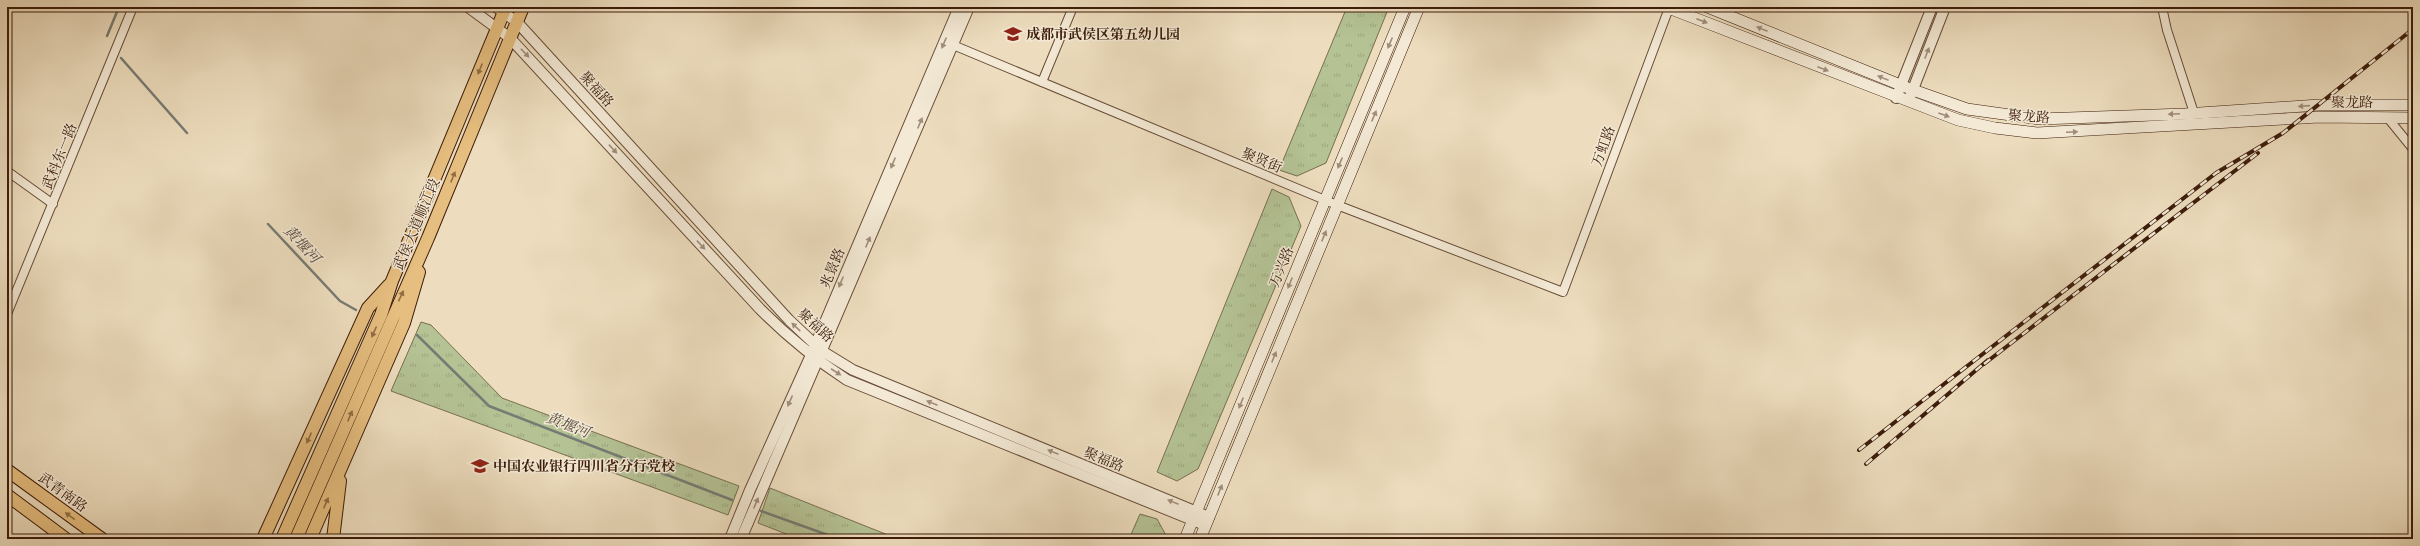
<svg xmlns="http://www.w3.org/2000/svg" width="2420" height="546" viewBox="0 0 2420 546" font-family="'EB Garamond','Noto Serif SC',serif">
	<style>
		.park { fill: url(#park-tufts); stroke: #786f4f }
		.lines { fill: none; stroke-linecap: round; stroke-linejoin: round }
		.stream { stroke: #767b74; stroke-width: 2.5 }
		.minor-casing { stroke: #684c37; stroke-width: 10 }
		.tertiary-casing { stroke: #684c37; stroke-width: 12 }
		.secondary-casing { stroke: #3c1c0a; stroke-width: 12 }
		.primary-casing { stroke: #3c1c0a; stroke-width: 14 }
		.minor { stroke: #f3e9d5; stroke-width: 8 }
		.tertiary { stroke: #f3e9d5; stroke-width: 10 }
		.secondary { stroke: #f3e9d5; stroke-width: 11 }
		.primary { stroke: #e6be7f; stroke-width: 12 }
		.rail-casing { stroke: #3c1c0a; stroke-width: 4 }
		.rail { stroke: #f3e9d5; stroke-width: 2.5; stroke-dasharray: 8; stroke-linecap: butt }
		.oneway { fill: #a18d7a }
		.oneway2 { fill: #916d44 }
		.labels { text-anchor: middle; stroke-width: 3; stroke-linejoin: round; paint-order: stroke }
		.poi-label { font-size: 14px; font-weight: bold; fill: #3c1c0a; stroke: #f3e9d5; text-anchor: start }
		.street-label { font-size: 14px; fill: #3c1c0a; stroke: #f3e9d5 }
		.water-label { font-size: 15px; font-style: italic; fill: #594b3f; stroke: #f3e9d5 }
	</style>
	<defs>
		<pattern id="park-tufts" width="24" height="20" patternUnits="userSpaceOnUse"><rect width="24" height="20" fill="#b4c294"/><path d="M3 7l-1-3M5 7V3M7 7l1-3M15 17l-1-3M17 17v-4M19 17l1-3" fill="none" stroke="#9ca67e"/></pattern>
	</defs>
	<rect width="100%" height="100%" fill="#edddbe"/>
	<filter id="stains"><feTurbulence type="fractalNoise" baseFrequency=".005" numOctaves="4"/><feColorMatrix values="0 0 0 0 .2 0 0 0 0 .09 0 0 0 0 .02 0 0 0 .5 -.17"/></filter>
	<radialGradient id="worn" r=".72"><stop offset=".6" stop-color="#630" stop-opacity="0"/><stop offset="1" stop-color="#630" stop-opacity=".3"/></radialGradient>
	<g class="park">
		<polygon points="1347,7 1389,7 1326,163 1297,176 1279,170"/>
		<polygon points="1272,189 1289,197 1301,226 1198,469 1177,481 1157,472"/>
		<polygon points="421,322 431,325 502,398 739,486 728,515 391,391"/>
		<polygon points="770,488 898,539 799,539 758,523"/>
		<polygon points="1140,514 1157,519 1168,539 1129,539"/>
	</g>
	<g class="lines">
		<g class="stream">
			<polyline points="107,36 119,7"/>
			<polyline points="121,58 187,133"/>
			<polyline points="268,224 340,301 356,310"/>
			<polyline points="417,335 489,406 732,500"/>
			<polyline points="761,511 839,539"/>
		</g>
		<g class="minor-casing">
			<g id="minor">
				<polyline points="2162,7 2167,30 2194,113"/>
				<polyline points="953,45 1337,205 1563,292 1669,8"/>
				<polyline points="1042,82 1073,7"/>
				<polyline points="2387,117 2413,149"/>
				<polyline points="7,171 53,204"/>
				<polyline points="7,314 133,7"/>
			</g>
		</g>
		<g class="tertiary-casing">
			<g id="tertiary">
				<path d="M468,7l42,31 250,271c27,27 55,50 87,71l358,145"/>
				<polyline points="496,7 517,22 789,320 822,351 853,370 1209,517"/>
				<polyline points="1910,97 1945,7"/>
				<polyline points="1896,98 1932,7"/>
				<polyline points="730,539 750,490 811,355 959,7"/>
				<polyline points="741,539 969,7"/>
			</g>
		</g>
		<g class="secondary-casing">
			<g id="secondary">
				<polyline points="1666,7 1958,120 1995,128 2037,133 2319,117 2413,118"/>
				<polyline points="1707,7 1913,90 1967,109 2039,119 2185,114 2319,105 2413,105"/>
				<polyline points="1185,539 1405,7"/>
				<polyline points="1200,539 1419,7"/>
			</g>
		</g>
		<g class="primary-casing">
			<g id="primary">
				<polyline points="7,470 102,539"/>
				<polyline points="7,495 66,539"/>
				<polyline points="263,539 368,308 389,285"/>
				<polyline points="282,539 381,315 392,281 506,7"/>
				<polyline points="296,539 428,238 523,7"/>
				<polyline points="310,539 404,323 419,272"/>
				<polyline points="333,539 340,481"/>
			</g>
		</g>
		<use href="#minor" class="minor"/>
		<use href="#tertiary" class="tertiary"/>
		<use href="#secondary" class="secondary"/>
		<use href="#primary" class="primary"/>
		<g class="rail-casing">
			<g id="rail">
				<polyline points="1984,364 2258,153"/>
				<polyline points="1859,450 2216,173 2283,133 2413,29"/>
				<polyline points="1866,464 1988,360"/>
			</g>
		</g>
		<use href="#rail" class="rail"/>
	</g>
	<defs><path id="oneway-solid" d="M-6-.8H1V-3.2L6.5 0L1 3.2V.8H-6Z"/></defs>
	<g class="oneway">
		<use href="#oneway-solid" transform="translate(1702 21) rotate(21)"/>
		<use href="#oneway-solid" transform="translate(1762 29) rotate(-158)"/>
		<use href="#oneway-solid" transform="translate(944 43) rotate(113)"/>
		<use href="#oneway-solid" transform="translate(1390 43) rotate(113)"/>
		<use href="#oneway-solid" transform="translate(525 53) rotate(46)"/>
		<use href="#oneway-solid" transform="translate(1927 53) rotate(-69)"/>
		<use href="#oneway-solid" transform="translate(1823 69) rotate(21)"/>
		<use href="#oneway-solid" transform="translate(1883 78) rotate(-158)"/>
		<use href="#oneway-solid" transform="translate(2304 106) rotate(176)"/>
		<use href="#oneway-solid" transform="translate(2174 114) rotate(178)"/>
		<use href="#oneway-solid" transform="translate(1944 115) rotate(20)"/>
		<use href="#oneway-solid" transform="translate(1374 116) rotate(-67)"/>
		<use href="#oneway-solid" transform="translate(920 123) rotate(-67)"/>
		<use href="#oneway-solid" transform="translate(2072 132) rotate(-3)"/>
		<use href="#oneway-solid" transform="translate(613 149) rotate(47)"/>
		<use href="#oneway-solid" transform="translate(893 163) rotate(113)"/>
		<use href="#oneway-solid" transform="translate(1340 163) rotate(113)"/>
		<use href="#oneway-solid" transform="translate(1324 236) rotate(-67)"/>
		<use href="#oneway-solid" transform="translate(868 242) rotate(-67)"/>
		<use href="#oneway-solid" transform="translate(701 245) rotate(47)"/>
		<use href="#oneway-solid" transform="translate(841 282) rotate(113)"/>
		<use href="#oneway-solid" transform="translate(1290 283) rotate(112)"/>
		<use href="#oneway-solid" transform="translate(796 327) rotate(-137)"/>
		<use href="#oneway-solid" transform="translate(1274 357) rotate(-68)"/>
		<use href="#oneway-solid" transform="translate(836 372) rotate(33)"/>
		<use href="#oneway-solid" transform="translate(790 401) rotate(114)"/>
		<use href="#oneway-solid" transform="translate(932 403) rotate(-158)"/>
		<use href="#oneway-solid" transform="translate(1241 403) rotate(112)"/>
		<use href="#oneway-solid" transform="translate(1053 452) rotate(-158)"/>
		<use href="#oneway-solid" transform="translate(1220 490) rotate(-68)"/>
		<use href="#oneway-solid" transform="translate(1173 502) rotate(-158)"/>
		<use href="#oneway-solid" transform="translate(756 503) rotate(-67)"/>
	</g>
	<g class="oneway2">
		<use href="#oneway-solid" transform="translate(480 69) rotate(112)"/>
		<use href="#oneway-solid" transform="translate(453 177) rotate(-68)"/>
		<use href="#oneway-solid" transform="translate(401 296) rotate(-65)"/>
		<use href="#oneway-solid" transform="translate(374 332) rotate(114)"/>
		<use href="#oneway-solid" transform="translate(350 416) rotate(-67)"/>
		<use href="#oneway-solid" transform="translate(309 438) rotate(114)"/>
		<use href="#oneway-solid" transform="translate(326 503) rotate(-66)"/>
		<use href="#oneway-solid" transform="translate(70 516) rotate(-144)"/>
	</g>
	<defs>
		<g id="school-bare" transform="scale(1.38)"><path d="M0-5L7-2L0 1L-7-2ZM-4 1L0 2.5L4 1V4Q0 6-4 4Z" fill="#8f2418" stroke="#f3e9d5" stroke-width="2.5" paint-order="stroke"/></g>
	</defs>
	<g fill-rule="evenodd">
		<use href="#school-bare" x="1013" y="34"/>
		<use href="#school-bare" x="480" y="466"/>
	</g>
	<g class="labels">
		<g class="poi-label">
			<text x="1026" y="39">成都市武侯区第五幼儿园</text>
			<text x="493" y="471">中国农业银行四川省分行党校</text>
		</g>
		<g class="street-label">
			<text transform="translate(597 89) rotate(48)" y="5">聚福路</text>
			<text x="2352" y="107">聚龙路</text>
			<text transform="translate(2029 116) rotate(4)" y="5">聚龙路</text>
			<text transform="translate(1603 146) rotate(-70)" y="5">万虹路</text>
			<text transform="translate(59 156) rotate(-68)" y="5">武科东一路</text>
			<text transform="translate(1262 160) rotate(23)" y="5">聚贤街</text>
			<text transform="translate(416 224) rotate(-67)" y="5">武侯大道顺江段</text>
			<text transform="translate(1281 267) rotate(-68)" y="5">万兴路</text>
			<text transform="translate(832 268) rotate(-67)" y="5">兆景路</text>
			<text transform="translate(816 325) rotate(42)" y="5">聚福路</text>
			<text transform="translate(1104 459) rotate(22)" y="5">聚福路</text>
			<text transform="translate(63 492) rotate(36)" y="5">武青南路</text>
		</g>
		<g class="water-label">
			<text transform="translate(302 244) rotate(47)" y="5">黄堰河</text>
			<text transform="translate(568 425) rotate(21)" y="5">黄堰河</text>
		</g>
	</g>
	<rect width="2420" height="546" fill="none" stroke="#edddbe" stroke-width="24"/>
	<rect x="8" y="8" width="2404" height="530" fill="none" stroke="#3c1c0a" stroke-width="2"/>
	<rect x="12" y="12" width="2396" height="522" fill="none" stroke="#3c1c0a"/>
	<rect width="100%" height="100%" filter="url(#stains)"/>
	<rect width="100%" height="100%" fill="url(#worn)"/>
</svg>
